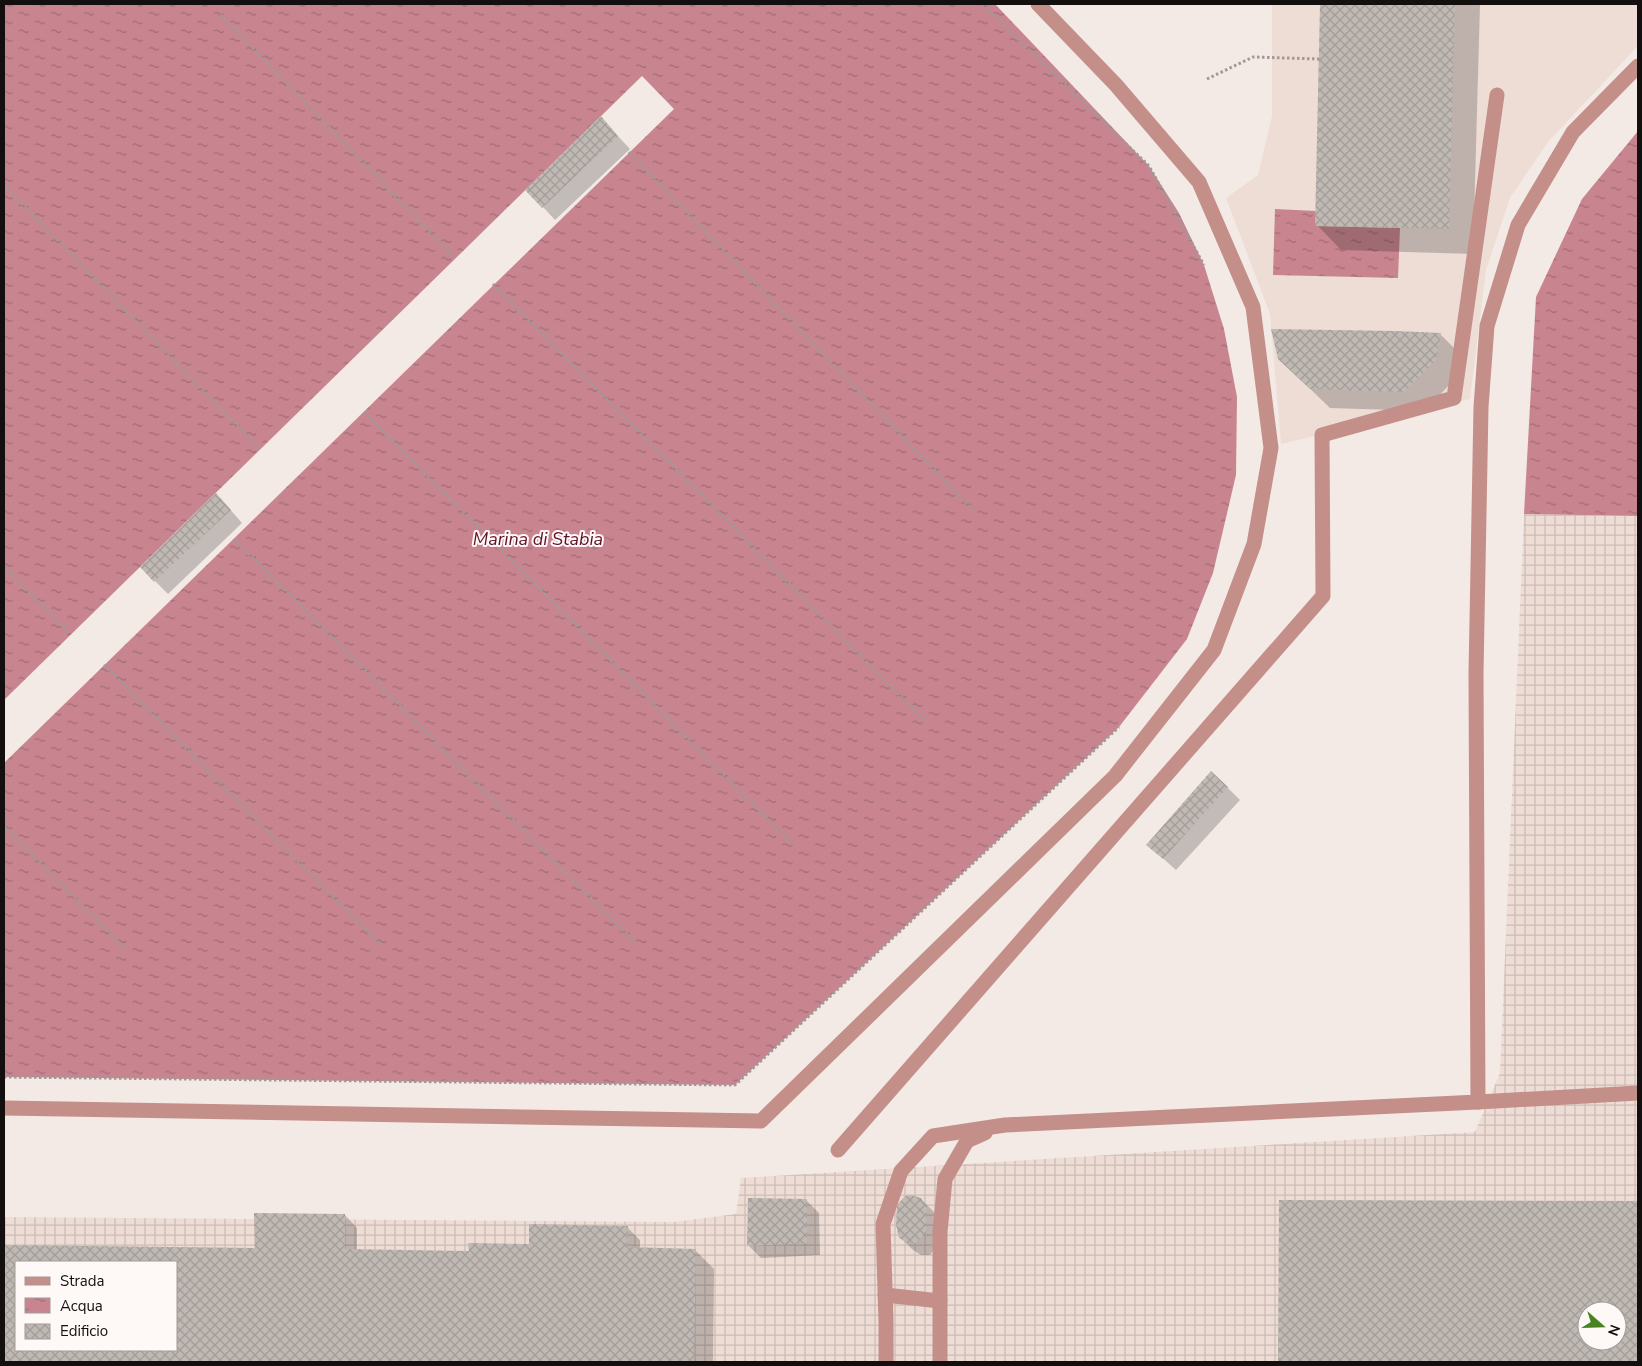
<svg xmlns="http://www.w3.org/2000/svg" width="1642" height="1366" viewBox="0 0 1642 1366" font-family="'Nunito Sans',sans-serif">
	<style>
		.built { fill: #eeddd5 }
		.industrial { fill: url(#industrial-grid); fill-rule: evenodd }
		.water { fill: url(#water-ripples) }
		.pier { fill: #f3eae6 }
		.shadow { fill: #0003; fill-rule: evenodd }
		.building { fill: url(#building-cross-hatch); fill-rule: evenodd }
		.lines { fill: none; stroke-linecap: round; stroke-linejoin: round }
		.path { stroke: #a09997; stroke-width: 3; stroke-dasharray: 2.5 2.5; stroke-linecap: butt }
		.minor { stroke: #c48f89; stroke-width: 15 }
		.labels { text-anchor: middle; stroke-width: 4; stroke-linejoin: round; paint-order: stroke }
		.water-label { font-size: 18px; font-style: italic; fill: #611029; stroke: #fef8f6 }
	</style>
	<defs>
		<pattern id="industrial-grid" width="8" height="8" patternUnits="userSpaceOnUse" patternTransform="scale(1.25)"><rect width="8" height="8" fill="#eeddd5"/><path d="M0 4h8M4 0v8" fill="none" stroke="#cbbcb6"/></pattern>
		<pattern id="water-ripples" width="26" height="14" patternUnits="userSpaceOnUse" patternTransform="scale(1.25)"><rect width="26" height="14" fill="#c88590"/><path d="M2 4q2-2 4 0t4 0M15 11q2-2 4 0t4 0" fill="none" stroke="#a16b74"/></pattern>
		<pattern id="building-cross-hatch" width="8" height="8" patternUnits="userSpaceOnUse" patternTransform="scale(1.25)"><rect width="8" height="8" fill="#bfb8b3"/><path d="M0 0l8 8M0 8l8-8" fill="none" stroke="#a39d99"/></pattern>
	</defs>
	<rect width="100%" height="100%" fill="#f3eae6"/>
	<polygon class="built" points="1272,4 1638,4 1638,46 1548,142 1510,198 1486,270 1470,399 1281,444 1270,314 1226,198 1258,175 1272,116"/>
	<path class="industrial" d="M1524,514l114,2v846h-1634v-145l670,5 62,-8 5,-36 734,-46 25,-59zM16,1262h160v88h-160zM1587,1311h30v30h-30z"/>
	<g class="water">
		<polygon points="4,4 995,4 1149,166 1179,213 1204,265 1224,329 1237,397 1236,475 1213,573 1187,639 1119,727 735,1085 4,1077"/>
		<polygon points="1638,131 1638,516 1524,514 1536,297 1582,199"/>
		<polygon points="1275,209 1316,211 1316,226 1400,228 1398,278 1273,275"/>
	</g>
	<polygon class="pier" points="642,76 674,109 4,763 4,700"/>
	<g class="shadow">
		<polygon points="1321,4 1480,4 1473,254 1341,250 1317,225"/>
		<polygon points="601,118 630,149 555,220 543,207"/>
		<polygon points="1440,334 1459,353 1455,379 1424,411 1330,408 1299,378"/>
		<polygon points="228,507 242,523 168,594 141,567"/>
		<polygon points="1227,787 1240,800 1176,870 1148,845"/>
		<polygon points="921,1199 934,1212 940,1221 938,1244 930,1255 921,1255 913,1250 900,1237"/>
		<polygon points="807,1201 819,1213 820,1255 761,1258 748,1245"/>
		<path d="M1280,1201l358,2v159h-359zM1587,1311h30v30h-30z"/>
		<path d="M345,1215l12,13v22l114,2 61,-6 95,-19 13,13v9l55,1 19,19 -1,93h-709v-116l254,3zM16,1262h160v88h-160z"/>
	</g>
	<g class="building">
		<polygon points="1320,4 1455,4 1449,229 1315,226"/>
		<polygon points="601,116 618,136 542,208 525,190"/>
		<polygon points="1271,329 1396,331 1441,333 1436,360 1404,392 1310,389 1278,359"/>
		<polygon points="216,493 231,510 154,582 140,567"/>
		<polygon points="1211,771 1228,787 1163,859 1146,845"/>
		<polygon points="911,1195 921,1198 927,1207 926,1231 917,1243 908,1243 899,1238 896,1225 897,1205 905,1196"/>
		<polygon points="748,1198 807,1199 807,1243 747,1246"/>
		<path d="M1279,1200l359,1v161h-360zM1587,1311h30v30h-30z"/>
		<path d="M254,1213l91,1v35l124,2 -1,-8 61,1v-20l99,2 -1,21 69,2 -2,113h-690v-117l251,3zM16,1262h160v88h-160z"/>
	</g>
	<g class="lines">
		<g class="path">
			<polyline points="982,4 1149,166 1204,265"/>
			<polyline points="221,15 455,258"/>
			<polyline points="1207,79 1253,57 1319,59"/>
			<polyline points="629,152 973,510"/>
			<polyline points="4,185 260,449"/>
			<polyline points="493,284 924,720"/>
			<polyline points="364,412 792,843"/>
			<polyline points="234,539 635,942"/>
			<polyline points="4,566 71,634"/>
			<polyline points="104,665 382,946"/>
			<polyline points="4,826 125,949"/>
			<polyline points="4,1077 735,1085 1119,727"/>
		</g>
		<g class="minor">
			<polyline points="1478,1102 1638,1093"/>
			<polyline points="4,1108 761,1121 1115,776 1214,650 1254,544 1271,448 1253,307 1199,182 1116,85 1038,4"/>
			<polyline points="838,1150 1323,596 1322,435 1454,398 1497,95"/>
			<polyline points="885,1295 940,1301"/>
			<polyline points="886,1362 886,1322 883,1224 901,1171 933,1136 1005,1125 1478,1102 1476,674 1481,407 1487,326 1518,225 1573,132 1638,66"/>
			<polyline points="940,1362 940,1232 945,1179 967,1141 985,1133"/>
		</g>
	</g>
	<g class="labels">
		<g class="water-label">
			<text x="538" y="545">Marina di Stabia</text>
		</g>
	</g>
	<rect width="1642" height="1366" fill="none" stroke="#120f0e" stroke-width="10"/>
	<rect x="15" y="1261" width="162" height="90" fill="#fef8f6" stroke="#a09b99"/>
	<rect x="25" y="1277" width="25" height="8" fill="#c48f89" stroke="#a09b99"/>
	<text x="60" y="1286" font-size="15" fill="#120f0e">Strada</text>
	<rect x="25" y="1298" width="25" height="15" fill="url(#water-ripples)" stroke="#a09b99"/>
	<text x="60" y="1311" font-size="15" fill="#120f0e">Acqua</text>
	<rect x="25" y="1324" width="25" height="15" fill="url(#building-cross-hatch)" stroke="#a09b99"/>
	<text x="60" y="1336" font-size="15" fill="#120f0e">Edificio</text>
	<g transform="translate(1602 1326) rotate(110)"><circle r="24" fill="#fef8f6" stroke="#a09b99"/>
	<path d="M0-4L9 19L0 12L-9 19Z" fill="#488320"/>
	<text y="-8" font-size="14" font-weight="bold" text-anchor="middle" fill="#120f0e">N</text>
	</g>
</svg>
